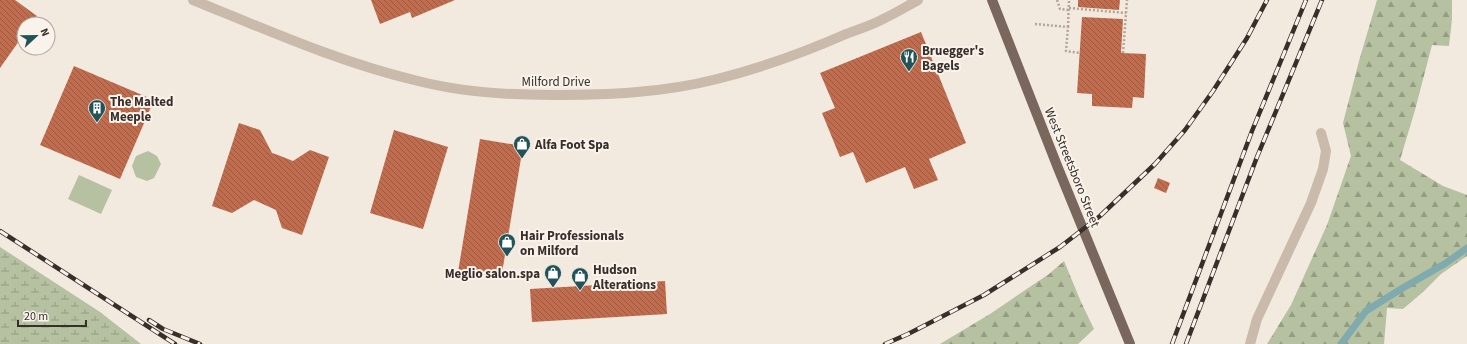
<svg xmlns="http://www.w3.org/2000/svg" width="1467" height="344" viewBox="0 0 1467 344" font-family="'Source Sans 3',sans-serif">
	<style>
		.green { fill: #b5c1a0 }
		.forest { fill: url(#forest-firs) }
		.wetland { fill: url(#wetland-marsh) }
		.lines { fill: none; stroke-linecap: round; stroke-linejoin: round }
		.stream { stroke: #7fabae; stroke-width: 7 }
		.building { fill: url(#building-back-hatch) }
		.path { stroke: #b6a496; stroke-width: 2.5; stroke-dasharray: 2 2; stroke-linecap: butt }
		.service { stroke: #cabaab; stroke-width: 10 }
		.minor { stroke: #cabaab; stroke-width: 10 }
		.primary { stroke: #79665c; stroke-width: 10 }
		.rail-casing { stroke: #382f2a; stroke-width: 4.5 }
		.rail { stroke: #f9f3ec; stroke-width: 3; stroke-dasharray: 9; stroke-linecap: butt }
		.labels { text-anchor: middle; stroke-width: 4; stroke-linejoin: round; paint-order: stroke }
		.poi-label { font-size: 13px; font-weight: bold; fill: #382f2a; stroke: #f9f3ec; text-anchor: start }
		.street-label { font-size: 13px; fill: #382f2a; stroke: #f9f3ec }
	</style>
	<defs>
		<pattern id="forest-firs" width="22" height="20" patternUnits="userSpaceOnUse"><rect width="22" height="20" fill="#b5c1a0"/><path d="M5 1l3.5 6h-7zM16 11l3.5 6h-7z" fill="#949d83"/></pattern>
		<pattern id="wetland-marsh" width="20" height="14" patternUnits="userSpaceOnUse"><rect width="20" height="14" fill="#b5c1a0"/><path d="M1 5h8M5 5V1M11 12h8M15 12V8" fill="none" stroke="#949d83"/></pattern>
		<pattern id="building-back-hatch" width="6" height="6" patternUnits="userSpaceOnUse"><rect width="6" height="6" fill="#c06d4f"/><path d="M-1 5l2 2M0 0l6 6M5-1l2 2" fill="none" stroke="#9d5a42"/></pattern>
	</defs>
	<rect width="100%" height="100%" fill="#f2e9df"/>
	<g class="green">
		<polygon points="148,151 157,156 161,164 154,178 147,181 136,177 132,166 136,156"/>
		<polygon points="79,175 112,190 101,214 68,199"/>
	</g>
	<g class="forest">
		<polygon points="1377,0 1452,0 1452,19 1449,46 1432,45 1415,110 1400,160 1443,186 1467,195 1467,256 1441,274 1423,292 1403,309 1387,308 1384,344 1267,344 1291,305 1327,225 1351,156 1343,123 1359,61"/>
		<polygon points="1064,261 1081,302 1094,329 1078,344 940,344 990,314 1049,274"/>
	</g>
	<polygon class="wetland" points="0,247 100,312 141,344 0,344"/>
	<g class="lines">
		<polyline class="stream" points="1341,344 1366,311 1401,289 1446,263 1467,248"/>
	</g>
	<g class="building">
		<polygon points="0,0 15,0 37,16 31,24 24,24 24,34 0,68"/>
		<polygon points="371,0 455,0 412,18 410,12 380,24"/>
		<polygon points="1078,0 1120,0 1119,10 1078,7"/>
		<polygon points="1082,17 1123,19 1121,53 1146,54 1144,98 1133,97 1132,108 1092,106 1092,94 1077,93"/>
		<polygon points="921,32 966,143 929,159 938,180 914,189 905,167 866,183 853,152 840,157 822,113 835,108 820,73"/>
		<polygon points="74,66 154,100 120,179 40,145"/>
		<polygon points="239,123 260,130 272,153 278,155 293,161 310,150 329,157 302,235 282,228 276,210 254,200 232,213 212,206"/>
		<polygon points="394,130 448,147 423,229 370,213"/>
		<polygon points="480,139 523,146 501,279 458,272"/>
		<polygon points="1158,178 1170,183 1166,193 1154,188"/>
		<polygon points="665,281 667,314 532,322 530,289"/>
	</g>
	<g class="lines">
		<g class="path">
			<polyline points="1057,0 1060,9 1069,10"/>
			<polyline points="1069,8 1126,13"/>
			<polyline points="1035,24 1068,27 1066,51 1080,53"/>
			<polyline points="1068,27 1069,0"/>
			<polyline points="1123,53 1127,0"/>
		</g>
		<polyline class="service" points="1250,344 1257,319 1311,203 1323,169 1326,151 1321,133"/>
		<path class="minor" d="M193,0c74,30 148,63 225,81 43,11 89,14 133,14 55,0 112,-2 166,-16 44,-11 88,-27 129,-45 13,-5 27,-9 39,-16 11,-5 22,-12 33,-18"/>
		<polyline class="primary" points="992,0 1058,168 1130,344"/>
		<g class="rail-casing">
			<g id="rail">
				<polyline points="0,231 175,344"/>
				<polyline points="149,320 163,329 200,344"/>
				<polyline points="885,344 908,334 984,295 1060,247 1100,216 1155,164 1185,130 1213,91 1247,38 1267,0"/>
				<polyline points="1172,344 1252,131 1306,0"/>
				<polyline points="1186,344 1257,157 1322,0"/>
			</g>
		</g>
		<use href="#rail" class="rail"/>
	</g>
	<defs>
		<g id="restaurant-pin" transform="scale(0.9)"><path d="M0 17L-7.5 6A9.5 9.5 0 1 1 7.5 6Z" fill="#215358" stroke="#f9f3ec"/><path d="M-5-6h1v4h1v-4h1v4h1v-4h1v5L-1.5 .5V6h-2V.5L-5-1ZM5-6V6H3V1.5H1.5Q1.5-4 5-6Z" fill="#fff"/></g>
		<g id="building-pin" transform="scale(0.9)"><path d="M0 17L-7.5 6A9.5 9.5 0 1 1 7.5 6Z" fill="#215358" stroke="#f9f3ec"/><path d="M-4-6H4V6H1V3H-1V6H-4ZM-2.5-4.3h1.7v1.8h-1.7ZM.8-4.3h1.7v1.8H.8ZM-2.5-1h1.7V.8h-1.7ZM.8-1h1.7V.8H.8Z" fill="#fff"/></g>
		<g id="shop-pin" transform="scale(0.9)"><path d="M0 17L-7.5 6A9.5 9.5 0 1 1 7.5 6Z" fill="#215358" stroke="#f9f3ec"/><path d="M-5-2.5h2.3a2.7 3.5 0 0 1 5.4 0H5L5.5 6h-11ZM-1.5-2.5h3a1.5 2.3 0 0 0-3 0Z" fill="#fff"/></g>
	</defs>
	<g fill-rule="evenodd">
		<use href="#restaurant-pin" x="909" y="57"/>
		<use href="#building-pin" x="97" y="108"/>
		<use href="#shop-pin" x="522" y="144"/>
		<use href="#shop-pin" x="507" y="242"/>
		<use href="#shop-pin" x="553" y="273"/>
		<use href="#shop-pin" x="580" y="276"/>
	</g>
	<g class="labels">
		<g class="poi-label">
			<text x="922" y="55">Bruegger's<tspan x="922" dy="15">Bagels</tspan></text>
			<text x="110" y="106">The Malted<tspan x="110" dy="15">Meeple</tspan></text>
			<text x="535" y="149">Alfa Foot Spa</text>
			<text x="520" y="240">Hair Professionals<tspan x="520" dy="15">on Milford</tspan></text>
			<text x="593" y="274">Hudson<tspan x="593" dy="15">Alterations</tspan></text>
			<text x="540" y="278" text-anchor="end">Meglio salon.spa</text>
		</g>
		<g class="street-label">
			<text x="556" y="86">Milford Drive</text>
			<text transform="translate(1073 167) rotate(68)" y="5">West Streetsboro Street</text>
		</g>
	</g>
	<g transform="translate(36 36) rotate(68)"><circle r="19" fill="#f9f3ec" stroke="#aca59e"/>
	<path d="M0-3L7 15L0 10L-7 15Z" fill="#215358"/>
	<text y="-6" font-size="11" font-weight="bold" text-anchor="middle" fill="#382f2a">N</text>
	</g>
	<path d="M18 320v6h68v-6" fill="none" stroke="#382f2a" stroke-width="2"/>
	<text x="24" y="320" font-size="12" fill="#382f2a" stroke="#f9f3ec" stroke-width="3" paint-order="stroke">20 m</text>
</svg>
